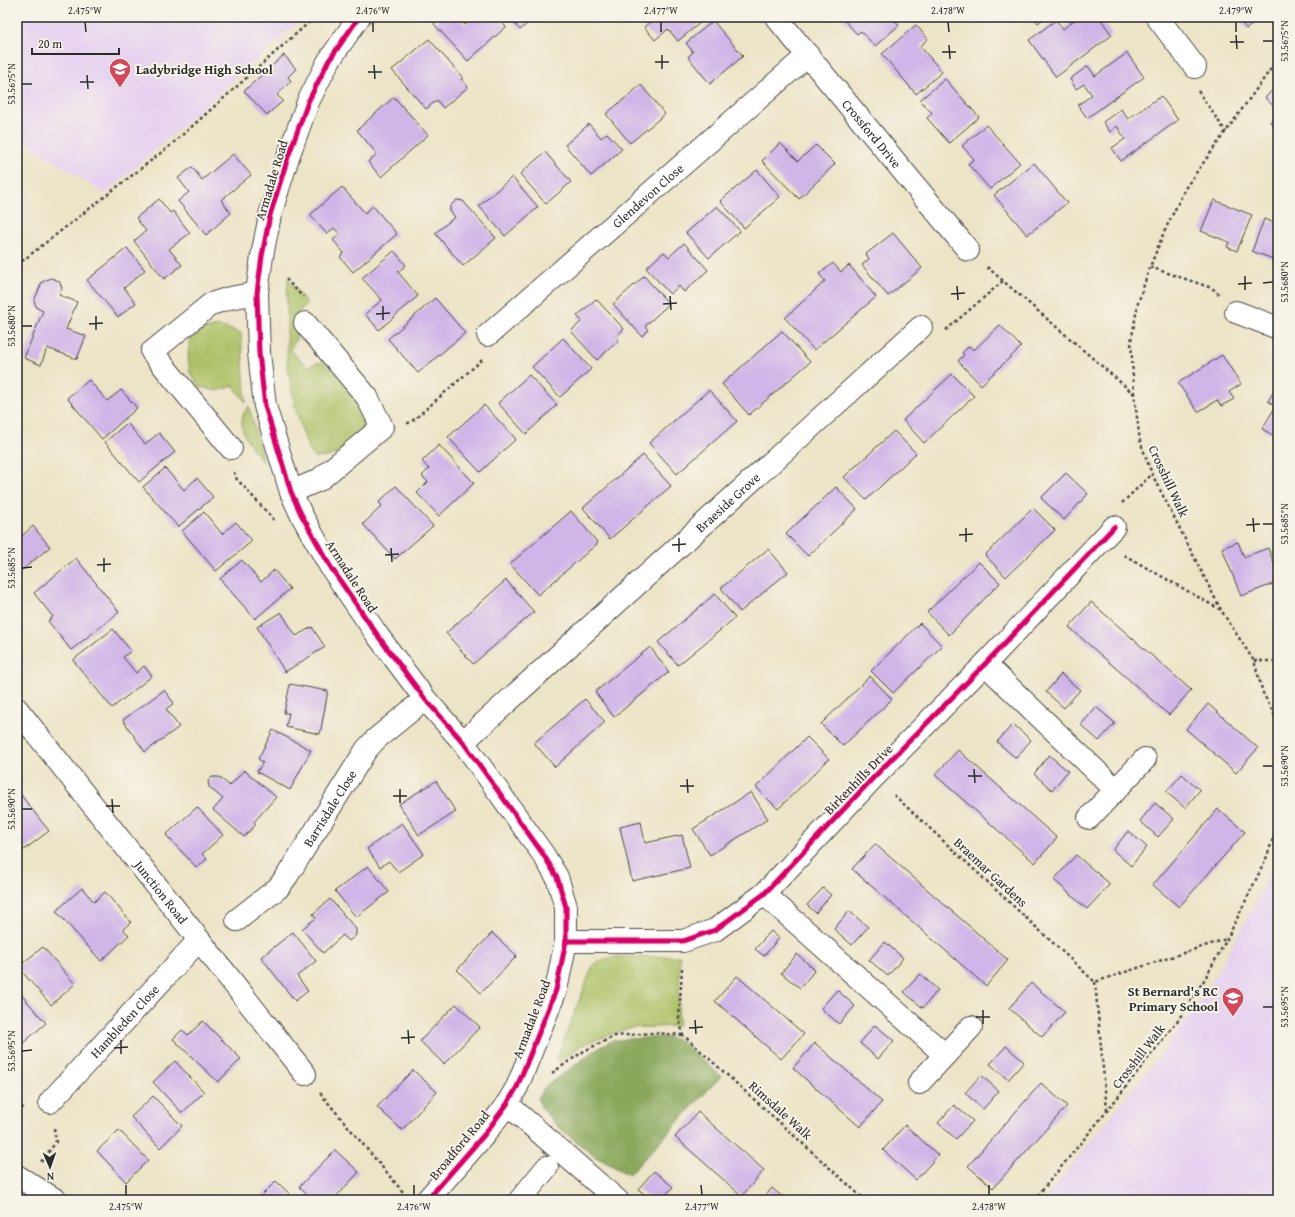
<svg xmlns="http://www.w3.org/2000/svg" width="1295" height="1217" viewBox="0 0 1295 1217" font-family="'Gentium Book Plus',serif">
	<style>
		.built { fill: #e6d2f0 }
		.green { fill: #adc166; stroke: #6c7648 }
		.forest { fill: #8aa75b; stroke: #5a6943 }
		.building { fill: #d0b6e8 }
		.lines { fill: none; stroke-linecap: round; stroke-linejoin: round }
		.minor-casing { stroke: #484742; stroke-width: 24 }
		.path { stroke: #484742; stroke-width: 2.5; stroke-dasharray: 3 3; stroke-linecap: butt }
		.minor { stroke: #fff; stroke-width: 22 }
		.cycleway-casing { stroke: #f7f3e8; stroke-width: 8 }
		.cycleway { stroke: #d6006c; stroke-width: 5 }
		.ticks { fill: none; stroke: #2b2b2b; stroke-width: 1.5 }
		.labels { text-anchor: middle; stroke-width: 4; stroke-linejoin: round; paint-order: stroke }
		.poi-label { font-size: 13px; font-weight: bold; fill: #2b2b2b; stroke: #f7f3e8; text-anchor: start }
		.street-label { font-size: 13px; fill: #2b2b2b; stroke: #f7f3e8 }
		.neatline { fill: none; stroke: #2b2b2b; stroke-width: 1.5 }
		.ticks-label { font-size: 10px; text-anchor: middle; fill: #2b2b2b }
	</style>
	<rect width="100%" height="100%" fill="#f7f3e8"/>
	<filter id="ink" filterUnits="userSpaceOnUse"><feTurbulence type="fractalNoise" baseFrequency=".025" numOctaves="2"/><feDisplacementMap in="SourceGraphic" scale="8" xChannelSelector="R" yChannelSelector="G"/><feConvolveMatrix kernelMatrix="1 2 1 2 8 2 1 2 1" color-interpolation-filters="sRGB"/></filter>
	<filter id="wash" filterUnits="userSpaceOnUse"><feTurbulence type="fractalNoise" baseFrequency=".012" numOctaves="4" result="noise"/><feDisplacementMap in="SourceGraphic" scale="16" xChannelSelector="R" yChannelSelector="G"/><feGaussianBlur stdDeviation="0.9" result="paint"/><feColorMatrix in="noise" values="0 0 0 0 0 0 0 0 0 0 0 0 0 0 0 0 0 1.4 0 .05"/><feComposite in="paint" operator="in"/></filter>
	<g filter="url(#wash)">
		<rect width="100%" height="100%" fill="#ece4c6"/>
		<g class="built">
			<polygon points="17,17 305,17 105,194 17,136"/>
			<polygon points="1278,855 1278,1200 1044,1200 1168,1045 1207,991 1255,904"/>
		</g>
		<g class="green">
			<path d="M288,278l19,26 -13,12c4,15 6,19 -4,34l18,17 8,-4 8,-1c16,17 51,44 36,70 -2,4 -8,7 -11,11 -12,11 -19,16 -36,14l-6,-12 -12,-37 -8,-45v-73z"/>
			<polygon points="219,326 241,333 246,403 234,386 217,391 200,387 190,373 188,355 190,338 205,329"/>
			<path d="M249,406l14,56c-12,-15 -32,-38 -14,-56z"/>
			<polygon points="680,956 678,1026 629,1028 582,1045 560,1062 556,1060 593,965 604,959 616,957"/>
		</g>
		<polygon class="forest" points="661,1037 678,1039 721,1076 629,1175 594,1156 556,1125 541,1107 538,1098 546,1086 600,1047 613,1040"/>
		<g id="blocks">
			<g class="building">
				<polygon points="441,17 458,17 465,25 474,17 497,17 506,27 468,61 434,24"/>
				<polygon points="509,17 535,17 520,30"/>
				<polygon points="656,17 707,17 678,41 668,29 655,40 644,27"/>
				<polygon points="841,17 892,17 899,25 875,46 861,31 857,34"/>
				<polygon points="1033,17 1046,17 1038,23"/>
				<polygon points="1078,17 1099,17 1112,35 1056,77 1029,40 1056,20 1063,29"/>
				<polygon points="1238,17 1262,17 1246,29"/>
				<polygon points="713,21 743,56 710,84 688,57 693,52 686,43"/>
				<polygon points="916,25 928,39 920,46 942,72 916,94 882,54"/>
				<polygon points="429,39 463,78 461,79 468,87 443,108 437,100 426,109 392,70"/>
				<polygon points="1127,53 1144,77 1087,118 1078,105 1092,95 1084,84 1076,89 1070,79 1088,66 1095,76"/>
				<polygon points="284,55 296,69 288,77 291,81 277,95 283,101 267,115 244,91"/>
				<polygon points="945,79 979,117 949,143 927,118 932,113 920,100"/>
				<polygon points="1278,84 1278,110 1265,98"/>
				<polygon points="641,85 665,114 630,143 606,114"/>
				<polygon points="1161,96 1178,120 1121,161 1112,148 1125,139 1117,126 1110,132 1103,122 1121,109 1128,119"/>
				<polygon points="394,97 428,135 381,177 368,162 377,154 357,130"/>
				<polygon points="1278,113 1278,129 1270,122"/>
				<polygon points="589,124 601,138 607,133 622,149 591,176 565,145"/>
				<polygon points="986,125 1020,163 990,189 968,164 974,159 962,146"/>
				<polygon points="780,143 798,161 816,145 835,164 799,199 762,161"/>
				<polygon points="545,152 571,182 546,204 520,174"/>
				<polygon points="233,154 251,175 221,200 231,213 206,235 178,201 189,192 178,178 192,167 202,180"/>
				<polygon points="1034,163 1067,203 1027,235 994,195"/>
				<polygon points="757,170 780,197 744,228 720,201"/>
				<polygon points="512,177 538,207 505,236 479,206"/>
				<polygon points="342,187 365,213 373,206 397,234 353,272 340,257 344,253 333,240 340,234 334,228 327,234 310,215"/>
				<polygon points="159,199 170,213 173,211 190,233 169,249 182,265 164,279 134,241 146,231 136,218"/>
				<polygon points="457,200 463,201 496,238 463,266 435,233 455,217 450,211 450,206"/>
				<polygon points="1214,200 1252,215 1237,251 1227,247 1229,242 1201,231"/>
				<polygon points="717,206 740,231 709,258 686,233"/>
				<polygon points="1264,219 1278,224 1278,261 1252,251"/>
				<polygon points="893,233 922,268 888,296 862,265 869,259 866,254"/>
				<polygon points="684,243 708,270 684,292 679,286 670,294 646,268 664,252 669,257"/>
				<polygon points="127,248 145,270 124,288 136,303 118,317 87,280"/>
				<polygon points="394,251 406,265 398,272 418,296 379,330 365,314 382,300 362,278"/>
				<polygon points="833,263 841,272 849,265 876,297 814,350 785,318 825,281 819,274"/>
				<polygon points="644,276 669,304 645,326 648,330 642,336 613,304"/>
				<polygon points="51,278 59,281 62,288 59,295 77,302 66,329 86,336 77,359 47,348 41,365 24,358 43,311 37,308 34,301 42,282"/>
				<polygon points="435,298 465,333 418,373 388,339"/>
				<polygon points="596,299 624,329 616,336 619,340 597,360 571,331 582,321 577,316"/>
				<polygon points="1000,325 1021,347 981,385 958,361 964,355 962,353 969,346 974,350"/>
				<polygon points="782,331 810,362 749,415 722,384"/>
				<polygon points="563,338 591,369 560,397 532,367"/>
				<polygon points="1222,355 1241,384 1229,392 1234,399 1221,406 1217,400 1198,412 1178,383"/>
				<polygon points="952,374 974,396 924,443 903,420"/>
				<polygon points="529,375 557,405 526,434 498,403"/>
				<polygon points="89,380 107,401 121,390 137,408 102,439 67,398"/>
				<polygon points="1278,384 1278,438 1262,429 1276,406 1268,401"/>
				<polygon points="709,390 737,421 677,474 649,443"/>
				<polygon points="484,405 516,439 480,472 448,437"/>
				<polygon points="127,423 145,444 159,433 175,452 139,482 105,442"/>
				<polygon points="894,431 916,453 866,500 844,477"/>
				<polygon points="439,445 474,483 439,516 417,493 428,482 422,476 429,469 422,461"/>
				<polygon points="643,455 671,486 610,539 583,508"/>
				<polygon points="165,468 184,490 197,478 213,497 178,527 143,487"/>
				<polygon points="1066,473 1088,494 1064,520 1041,498"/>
				<polygon points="396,486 433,526 395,559 363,524 382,506 379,502"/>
				<polygon points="836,487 857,509 808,556 786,534"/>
				<polygon points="1033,508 1055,530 1006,577 985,555"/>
				<polygon points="571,511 598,543 538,595 510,564"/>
				<polygon points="204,512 222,534 236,522 252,541 216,571 182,531"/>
				<polygon points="33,526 50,547 17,574 17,530 22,536"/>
				<polygon points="1238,542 1244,557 1268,548 1278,574 1278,582 1241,596 1222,548"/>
				<polygon points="768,549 788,572 740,612 721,588"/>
				<polygon points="76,558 119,612 71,650 48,621 53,617 34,593"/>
				<polygon points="242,560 261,582 274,570 290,589 255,619 220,579"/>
				<polygon points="979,562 1000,583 949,635 927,612"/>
				<polygon points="506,580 534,612 473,664 446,633"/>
				<polygon points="715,594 735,618 678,665 658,642"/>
				<polygon points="1091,602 1191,690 1169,715 1069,627"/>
				<polygon points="281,612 296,636 312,627 325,647 285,672 257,627"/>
				<polygon points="920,623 942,646 893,693 871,671"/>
				<polygon points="113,629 131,651 123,657 136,673 144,666 152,676 112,708 73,660"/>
				<polygon points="650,647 669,672 614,717 595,692"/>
				<polygon points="1061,674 1080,690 1064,708 1046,692"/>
				<polygon points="870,676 892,699 843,746 821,724"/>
				<polygon points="290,684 328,691 320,734 286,727 289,713 284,713"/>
				<polygon points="164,690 174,703 166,709 179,727 145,752 123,720"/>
				<polygon points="585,699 605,722 555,767 534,743"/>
				<polygon points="1208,704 1258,748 1236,773 1186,729"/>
				<polygon points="1096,707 1115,723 1099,741 1081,725"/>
				<polygon points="1013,724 1031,740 1016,758 997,742"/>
				<polygon points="273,730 311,750 290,790 257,772 263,762 258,759"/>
				<polygon points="807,737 829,759 778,809 756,787"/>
				<polygon points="958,750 1057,838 1035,863 935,775"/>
				<polygon points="1049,755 1068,771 1052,790 1034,774"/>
				<polygon points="244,770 276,797 254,822 256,824 244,837 213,810 223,799 209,787 208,781 212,777 219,777 230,786"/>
				<polygon points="1182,774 1200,790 1185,808 1166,792"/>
				<polygon points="436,781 456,812 419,835 399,804"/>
				<polygon points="17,790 49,831 17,855"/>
				<polygon points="751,792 768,819 710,855 693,829"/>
				<polygon points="1155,803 1174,819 1158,837 1140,821"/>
				<polygon points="197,807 223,835 202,854 207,859 197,868 166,835"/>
				<polygon points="1218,809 1245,832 1179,907 1153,885"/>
				<polygon points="641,822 645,843 682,835 690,868 632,881 620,827"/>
				<polygon points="402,823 424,854 398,872 389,861 380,867 367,849"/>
				<polygon points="1128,831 1147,847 1131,866 1113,850"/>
				<polygon points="875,844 1008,960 986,986 852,869"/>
				<polygon points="1076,855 1110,884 1087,909 1054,880"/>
				<polygon points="368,866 389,892 356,917 335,891"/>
				<polygon points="82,888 94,902 105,892 131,922 123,929 129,935 101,961 56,911"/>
				<polygon points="823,888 831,895 816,913 807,905"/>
				<polygon points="330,899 356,929 356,935 349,941 343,935 323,953 302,929 316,918 313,914"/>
				<polygon points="849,911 868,927 852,945 834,929"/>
				<polygon points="771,931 779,938 764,956 755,949"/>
				<polygon points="293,932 316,961 297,976 308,991 295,1001 261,957"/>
				<polygon points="492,933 517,956 481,993 457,970"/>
				<polygon points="885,942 903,958 888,976 869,960"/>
				<polygon points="43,947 75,984 51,1005 18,967"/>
				<polygon points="797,954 815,970 800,988 781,973"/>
				<polygon points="920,974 938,990 923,1008 904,992"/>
				<polygon points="737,976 804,1034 781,1059 715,1001"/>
				<polygon points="1031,983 1065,1012 1042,1037 1009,1008"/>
				<polygon points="17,990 46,1023 22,1044 17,1038"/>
				<polygon points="837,990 855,1006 839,1024 821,1008"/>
				<polygon points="456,1004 480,1027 444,1064 420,1041"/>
				<polygon points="203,1021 241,1059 218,1082 173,1039 182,1030 188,1035"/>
				<polygon points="875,1025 894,1041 878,1059 860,1043"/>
				<polygon points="815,1043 882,1102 860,1127 793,1068"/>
				<polygon points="1006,1046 1024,1062 1008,1080 990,1064"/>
				<polygon points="175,1061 204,1092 182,1113 153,1082"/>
				<polygon points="413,1070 437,1092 402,1130 377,1107"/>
				<polygon points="981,1075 999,1091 983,1109 965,1093"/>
				<polygon points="1041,1083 1067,1106 993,1188 968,1166"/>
				<polygon points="153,1096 182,1126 160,1148 131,1117"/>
				<polygon points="954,1105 973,1121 956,1139 938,1123"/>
				<polygon points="698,1112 764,1170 742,1196 675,1137"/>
				<polygon points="905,1125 938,1155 916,1180 883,1150"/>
				<polygon points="119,1130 148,1160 126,1182 97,1151"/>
				<polygon points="335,1150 359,1172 333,1200 313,1200 299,1187"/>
				<polygon points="654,1171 673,1187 661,1200 651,1200 638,1189"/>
				<polygon points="276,1181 296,1200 257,1200"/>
				<polygon points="772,1188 786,1200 762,1200"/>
			</g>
		</g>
	</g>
	<g filter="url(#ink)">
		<use href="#blocks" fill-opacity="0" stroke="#484742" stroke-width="1"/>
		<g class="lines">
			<g class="minor-casing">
				<g id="minor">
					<polyline points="359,17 328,62 308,102 288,157 270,215 262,256 257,293 259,353 265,406 291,492 301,514 330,566 378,636 425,699 463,742 543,854 557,877 566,907 566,941 556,990 517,1087 507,1104 484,1135 427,1200"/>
					<path id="s1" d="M776,17l192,233"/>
					<polyline points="1157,17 1195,67"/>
					<polyline points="1236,312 1278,328"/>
					<path id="s2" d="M488,335l320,-280"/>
					<polyline points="231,448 152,352 211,304 230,298 257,293"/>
					<polyline points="291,492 319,480 382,427 367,397 305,323"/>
					<polyline points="985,664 1116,790"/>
					<path id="s3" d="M17,709l288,365"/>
					<path id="s4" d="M463,742l458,-415"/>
					<polyline points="1089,818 1145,759"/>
					<polyline points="764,894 945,1055"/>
					<path id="s5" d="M237,920l41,-32 9,-12 79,-126 10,-11 49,-40"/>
					<polyline points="566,941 683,941 715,930 764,894 874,777 985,664 1114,527"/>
					<polyline points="919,1083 971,1027"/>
					<path id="s6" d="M50,1102l149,-162"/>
					<polyline points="507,1104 617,1200"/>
					<polyline points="17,1176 56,1200"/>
					<polyline points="520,1200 547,1167"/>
				</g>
			</g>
			<g class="path">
				<polyline points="1198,91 1226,132"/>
				<polyline points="17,265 171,145 315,17"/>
				<polyline points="987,267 1134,394 1140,441 1152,474 1221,610 1254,661 1263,693 1275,716 1278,724"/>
				<polyline points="1150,267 1212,288 1219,294"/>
				<polyline points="286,279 303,297"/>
				<polyline points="946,330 1003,281"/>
				<polyline points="1134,394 1131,342 1138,303 1150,267 1164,232 1186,187 1278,59"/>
				<polyline points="407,423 410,423 482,360"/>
				<polyline points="234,472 235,477 274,520"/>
				<polyline points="1122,503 1152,474"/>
				<polyline points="1124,555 1221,610"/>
				<polyline points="1254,661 1278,661"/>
				<polyline points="894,795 1095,982 1226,939"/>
				<polyline points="682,968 679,1018 683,1035 865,1200"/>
				<polyline points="1095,982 1107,1111"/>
				<polyline points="552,1073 584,1051 615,1036 652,1033 683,1035"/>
				<polyline points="320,1093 403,1192"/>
				<polyline points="17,1113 24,1106"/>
				<polyline points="41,1162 56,1142 54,1128"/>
				<polyline points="1034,1200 1107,1111 1178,1020 1203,982 1227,939 1266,859 1278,824"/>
			</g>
			<use href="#minor" class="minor"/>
			<g class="cycleway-casing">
				<g id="cycleway">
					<polyline points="359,17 328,62 308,102 288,157 270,215 262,256 257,293 259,353 265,406 291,492 301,514 330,566 378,636 425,699 463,742 543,854 557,877 566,907 566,941 556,990 517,1087 507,1104 484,1135 427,1200"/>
					<polyline points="566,941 683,941 715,930 764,894 874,777 985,664 1114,527"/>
				</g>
			</g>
			<use href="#cycleway" class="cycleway"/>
		</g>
	</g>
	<path class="ticks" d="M85,22l1,10M373,22v10M661,22v10M948,22l1,10M1236,22v10M1236,35l1,14M1263,41h10M1230,42h14M949,45l1,14M942,52h14M662,55v14M655,62h14M374,65l1,14M368,72h14M87,75l1,14M80,82h14M22,84h10M1245,276v14M1263,283l10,-1M1238,284l14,-1M957,286l1,14M951,294l14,-1M670,296l1,14M663,304l14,-1M383,306v14M376,314l14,-1M96,316v14M89,324l14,-1M22,326h10M1253,518l1,14M1263,524h10M1246,525l14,-1M966,528v14M959,535l14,-1M679,538v14M672,545l14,-1M391,548l1,14M385,555l14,-1M104,558v14M97,565l14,-1M22,568l10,-1M1263,766h10M974,769l1,14M968,776h14M687,779l1,14M680,786h14M400,789v14M393,796h14M112,799l1,14M106,806h14M22,809h10M1263,1007h10M983,1010v14M976,1017h14M695,1020l1,14M689,1028l14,-1M408,1030l1,14M401,1038l14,-1M121,1040v14M114,1048l14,-1M22,1051l10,-1M126,1185v10M414,1185v10M701,1185l1,10M989,1185v10"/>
	<defs>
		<g id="school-pin" transform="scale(1.15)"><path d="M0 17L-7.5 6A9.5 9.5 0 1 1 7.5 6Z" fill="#d1495b" stroke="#f7f3e8"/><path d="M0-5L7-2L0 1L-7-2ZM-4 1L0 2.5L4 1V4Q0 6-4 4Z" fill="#fff"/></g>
	</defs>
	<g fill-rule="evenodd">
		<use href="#school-pin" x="120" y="69"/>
		<use href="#school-pin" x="1233" y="998"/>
	</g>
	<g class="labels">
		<g class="poi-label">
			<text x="136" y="74">Ladybridge High School</text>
			<text x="1218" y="996" text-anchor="end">St Bernard's RC<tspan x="1218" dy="15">Primary School</tspan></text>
		</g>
		<g class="street-label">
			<text dy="5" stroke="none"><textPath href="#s1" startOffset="151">Crossford Drive</textPath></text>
			<text transform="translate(271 180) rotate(-73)" y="5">Armadale Road</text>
			<text dy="5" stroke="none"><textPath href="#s2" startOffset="212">Glendevon Close</textPath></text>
			<text transform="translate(1169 481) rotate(65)" y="5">Crosshill Walk</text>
			<text dy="5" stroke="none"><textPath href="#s4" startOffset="357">Braeside Grove</textPath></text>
			<text transform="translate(352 576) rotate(57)" y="5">Armadale Road</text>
			<text transform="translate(858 779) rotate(-46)" y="5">Birkenhills Drive</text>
			<text dy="5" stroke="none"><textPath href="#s5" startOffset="147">Barrisdale Close</textPath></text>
			<text transform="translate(991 872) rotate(43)" y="5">Braemar Gardens</text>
			<text dy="5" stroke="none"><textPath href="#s3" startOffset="233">Junction Road</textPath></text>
			<text transform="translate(531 1019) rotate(-69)" y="5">Armadale Road</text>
			<text dy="5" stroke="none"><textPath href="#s6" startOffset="110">Hambleden Close</textPath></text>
			<text transform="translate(1138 1056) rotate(-52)" y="5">Crosshill Walk</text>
			<text transform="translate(781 1110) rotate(42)" y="5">Rimsdale Walk</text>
			<text transform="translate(459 1145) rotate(-50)" y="5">Broadford Road</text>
		</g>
	</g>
	<rect width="1295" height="1217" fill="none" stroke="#f7f3e8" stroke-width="44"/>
	<g transform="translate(50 1167) rotate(178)" stroke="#f7f3e8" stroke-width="3" paint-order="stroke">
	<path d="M0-3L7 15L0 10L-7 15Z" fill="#2b2b2b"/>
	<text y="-6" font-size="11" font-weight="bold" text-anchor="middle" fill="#2b2b2b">N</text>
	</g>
	<path d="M32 48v6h87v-6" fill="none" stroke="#2b2b2b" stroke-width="2"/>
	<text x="38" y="48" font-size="12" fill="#2b2b2b" stroke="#f7f3e8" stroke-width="3" paint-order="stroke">20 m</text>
	<rect x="22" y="22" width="1251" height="1173" class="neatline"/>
	<g class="ticks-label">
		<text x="85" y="14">2.475°W</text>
		<text x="373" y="14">2.476°W</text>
		<text x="661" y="14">2.477°W</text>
		<text x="948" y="14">2.478°W</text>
		<text x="1236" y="14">2.479°W</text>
		<text transform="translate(1284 41) rotate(-90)" y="4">53.5675°N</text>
		<text transform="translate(11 84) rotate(-90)" y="4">53.5675°N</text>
		<text transform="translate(1284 282) rotate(-90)" y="4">53.5680°N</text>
		<text transform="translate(11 326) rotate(-90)" y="4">53.5680°N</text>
		<text transform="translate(1284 524) rotate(-90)" y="4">53.5685°N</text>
		<text transform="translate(11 568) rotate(-90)" y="4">53.5685°N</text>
		<text transform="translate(1284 766) rotate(-90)" y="4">53.5690°N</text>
		<text transform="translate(11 809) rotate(-90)" y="4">53.5690°N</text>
		<text transform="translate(1284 1007) rotate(-90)" y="4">53.5695°N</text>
		<text transform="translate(11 1051) rotate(-90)" y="4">53.5695°N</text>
		<text x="126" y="1210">2.475°W</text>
		<text x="414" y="1210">2.476°W</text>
		<text x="702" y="1210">2.477°W</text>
		<text x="989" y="1210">2.478°W</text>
	</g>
</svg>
